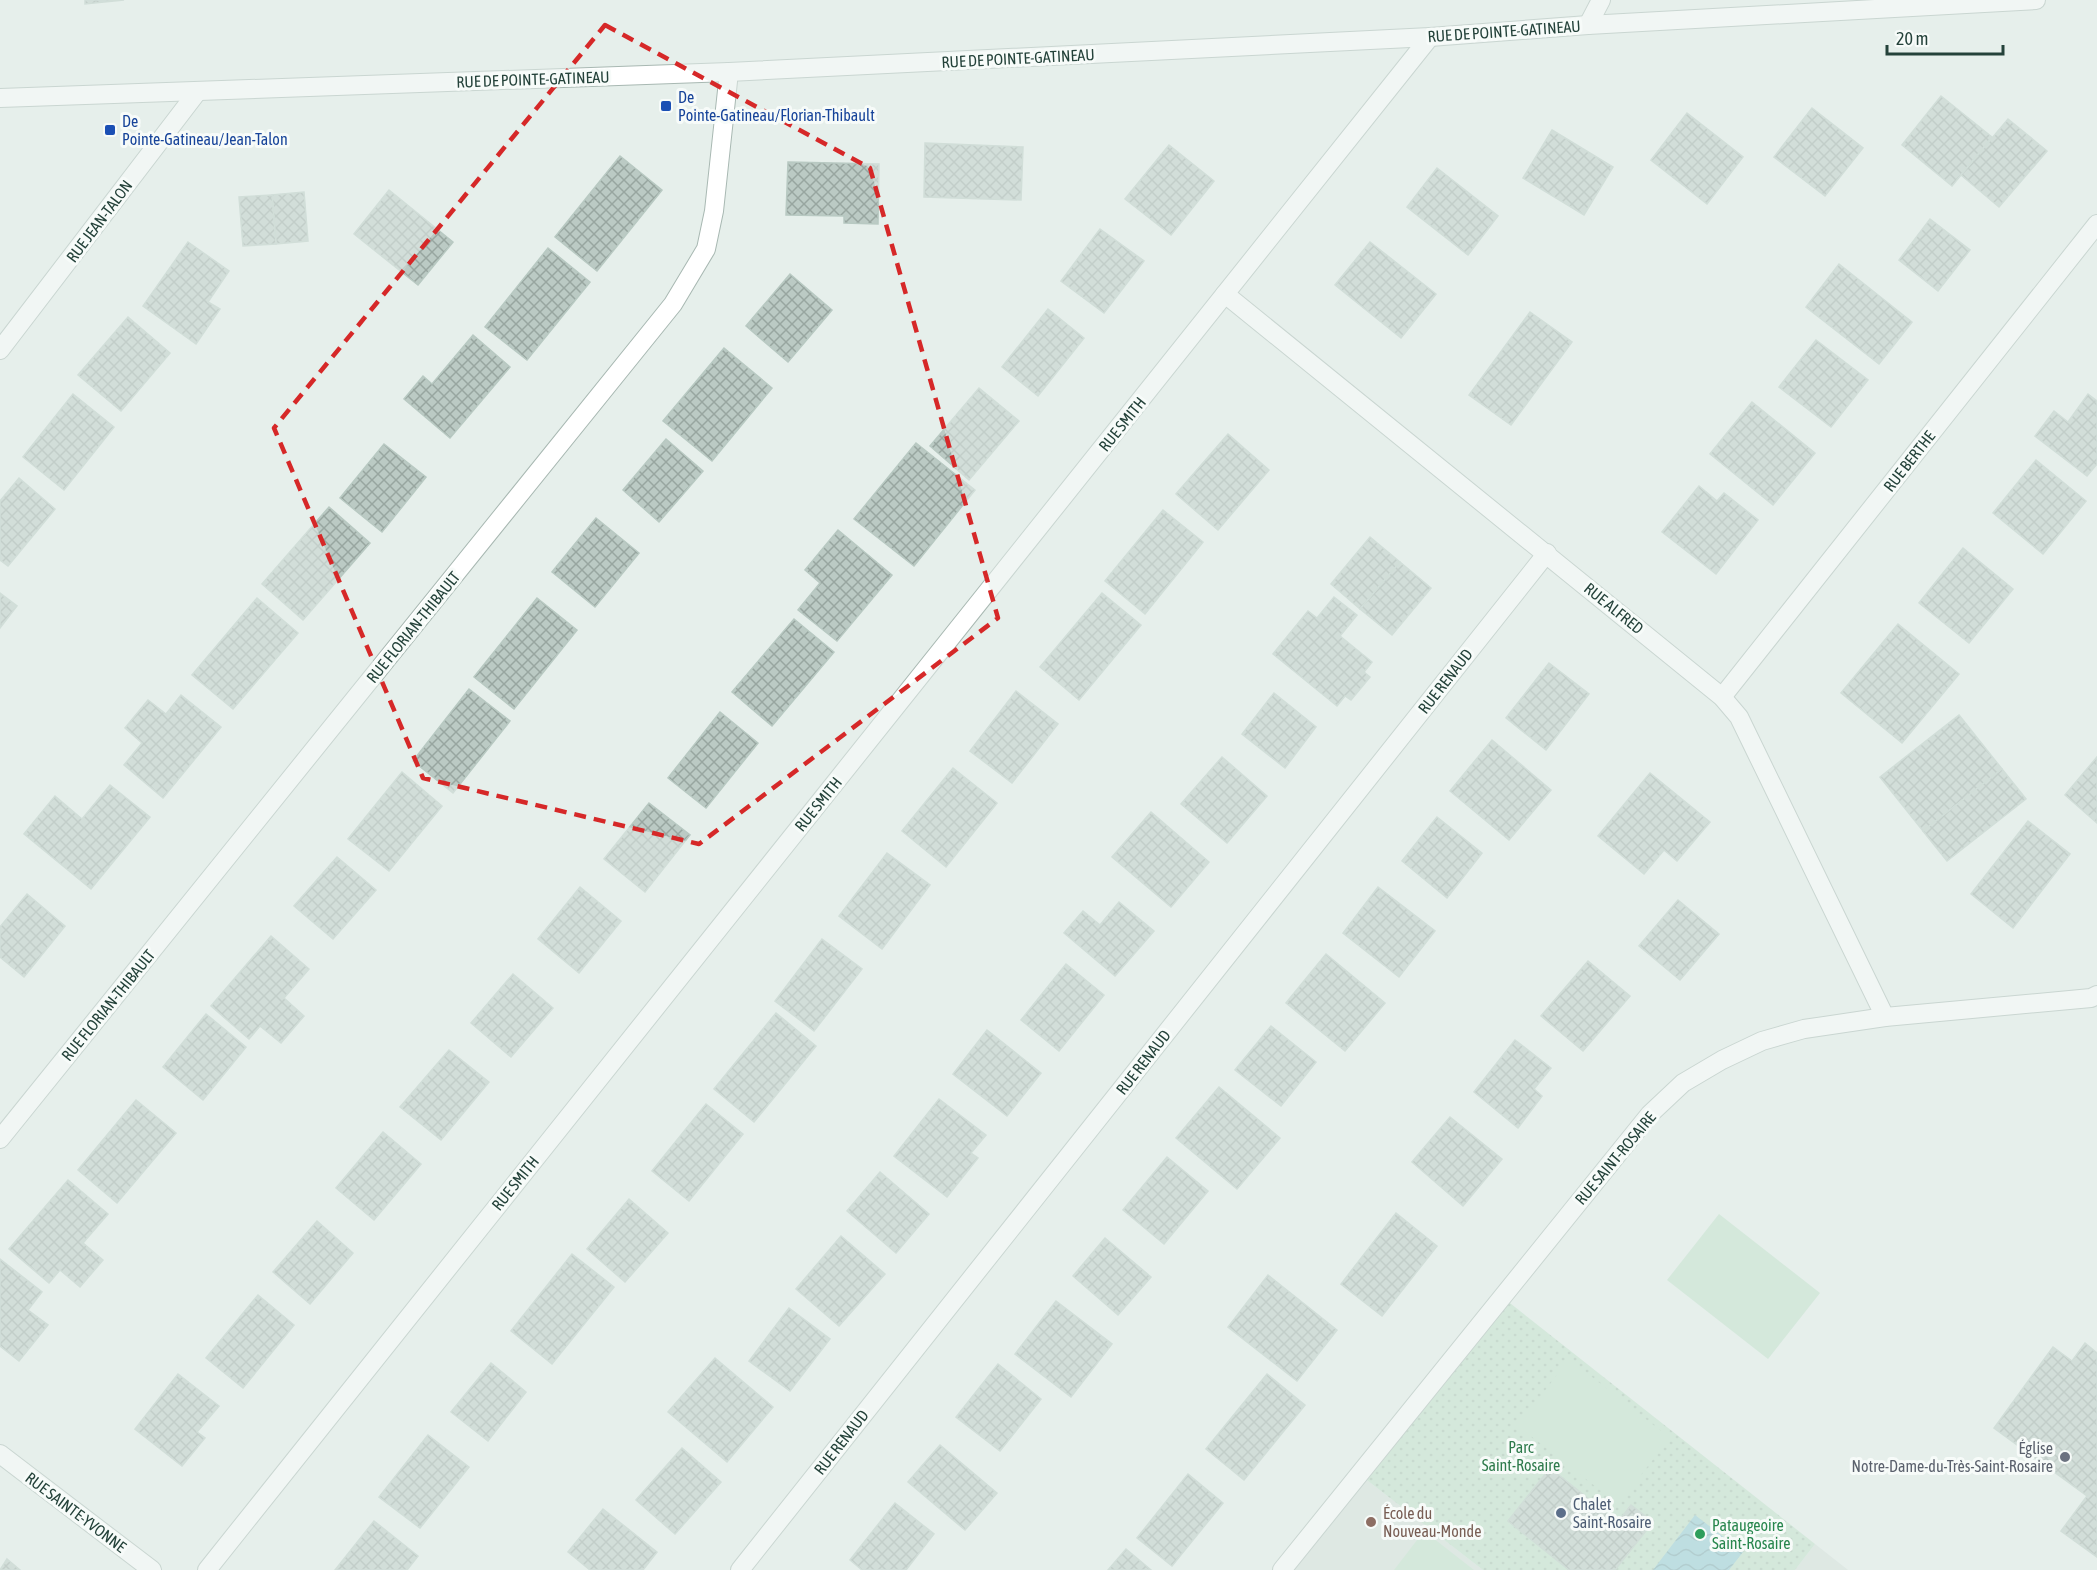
<svg xmlns="http://www.w3.org/2000/svg" width="2097" height="1570" viewBox="0 0 2097 1570" font-family="'Asap Condensed',sans-serif">
	<style>
		.built { fill: #d4dfda }
		.park { fill: url(#park-dots) }
		.garden { fill: #bfe0c8 }
		.water { fill: url(#water-waves) }
		.building { fill: url(#building-cross-hatch); stroke: #b8c9c2; stroke-width: 1.5 }
		.lines { fill: none; stroke-linecap: round; stroke-linejoin: round }
		.street-casing { stroke: #a8b8b2; stroke-width: 20 }
		.street { stroke: #fff; stroke-width: 18 }
		.marked { fill: none; stroke: #d62828; stroke-width: 4.5; stroke-dasharray: 12 8; stroke-linejoin: round }
		.transit-dot { fill: #1a4fb4; stroke: #f7fbf9; stroke-width: 2 }
		.worship-dot { fill: #6b7280; stroke: #f7fbf9; stroke-width: 2 }
		.service-dot { fill: #5c6f8a; stroke: #f7fbf9; stroke-width: 2 }
		.education-dot { fill: #8d6e63; stroke: #f7fbf9; stroke-width: 2 }
		.leisure-dot { fill: #2e9e5b; stroke: #f7fbf9; stroke-width: 2 }
		.labels { text-anchor: middle; stroke-width: 6; stroke-linejoin: round; paint-order: stroke }
		.street-label { font-size: 16px; fill: #24423a; stroke: #f7fbf9 }
		.transit-label { font-size: 16px; fill: #164399; stroke: #f7fbf9; text-anchor: start }
		.park-label { font-size: 16px; fill: #2d7a4b; stroke: #f7fbf9 }
		.worship-label { font-size: 16px; fill: #5b616d; stroke: #f7fbf9; text-anchor: end }
		.service-label { font-size: 16px; fill: #4e5e75; stroke: #f7fbf9; text-anchor: start }
		.education-label { font-size: 16px; fill: #785e54; stroke: #f7fbf9; text-anchor: start }
		.leisure-label { font-size: 16px; fill: #27864d; stroke: #f7fbf9; text-anchor: start }
	</style>
	<defs>
		<pattern id="park-dots" width="8" height="8" patternUnits="userSpaceOnUse" patternTransform="scale(1.5)"><rect width="8" height="8" fill="#bfe0c8"/><path d="M2 2h.1M6 6h.1" fill="none" stroke="#a4c1ad" stroke-width="1.8" stroke-linecap="round"/></pattern>
		<pattern id="water-waves" width="16" height="10" patternUnits="userSpaceOnUse" patternTransform="scale(1.5)"><rect width="16" height="10" fill="#8ec9d4"/><path d="M0 5q4-4 8 0t8 0" fill="none" stroke="#74a5ad"/></pattern>
		<pattern id="building-cross-hatch" width="8" height="8" patternUnits="userSpaceOnUse" patternTransform="scale(1.5)"><rect width="8" height="8" fill="#bbcac4"/><path d="M0 0l8 8M0 8l8-8" fill="none" stroke="#98a6a0"/></pattern>
	</defs>
	<rect width="100%" height="100%" fill="#e6efeb"/>
	<g class="built">
		<polygon points="1359,1474 1483,1570 1282,1570"/>
		<polygon points="1815,1544 1848,1570 1795,1570"/>
	</g>
	<polygon class="park" points="1501,1296 1815,1544 1795,1570 1483,1570 1359,1474"/>
	<g class="garden">
		<polygon points="1719,1214 1820,1293 1768,1359 1667,1280"/>
		<polygon points="1569,1359 1670,1438 1618,1504 1518,1426"/>
		<polygon points="1424,1531 1474,1570 1394,1570"/>
	</g>
	<polygon class="water" points="1695,1515 1743,1552 1729,1570 1653,1570"/>
	<g class="building">
		<polygon points="85,0 124,0 85,4"/>
		<polygon points="1941,96 1992,137 1952,186 1902,145"/>
		<polygon points="1812,108 1863,148 1825,196 1774,157"/>
		<polygon points="1687,113 1743,157 1707,204 1651,160"/>
		<polygon points="2008,119 2047,151 1999,207 1961,175"/>
		<polygon points="1552,130 1613,167 1584,215 1523,178"/>
		<polygon points="925,143 1023,147 1021,200 924,197"/>
		<polygon points="1169,145 1214,181 1171,235 1125,199"/>
		<polygon points="620,156 662,190 597,271 555,237"/>
		<polygon points="788,162 879,164 878,224 844,223 844,216 786,215"/>
		<polygon points="1437,168 1498,216 1468,255 1407,207"/>
		<polygon points="389,190 453,242 418,285 354,234"/>
		<polygon points="304,192 308,241 276,244 272,195"/>
		<polygon points="272,195 276,244 243,246 239,197"/>
		<polygon points="1930,219 1970,250 1938,291 1899,260"/>
		<polygon points="1100,229 1144,261 1104,313 1061,281"/>
		<polygon points="188,242 229,271 208,302 220,309 196,344 143,306"/>
		<polygon points="1370,242 1436,294 1401,338 1335,285"/>
		<polygon points="548,248 590,282 527,360 485,327"/>
		<polygon points="1839,264 1912,322 1879,364 1806,307"/>
		<polygon points="790,274 832,310 788,362 746,326"/>
		<polygon points="1048,309 1084,338 1038,396 1002,367"/>
		<polygon points="1530,312 1572,342 1511,425 1469,395"/>
		<polygon points="128,317 170,353 121,411 78,375"/>
		<polygon points="473,335 510,367 450,438 404,399 423,376 432,384"/>
		<polygon points="1816,340 1868,380 1831,427 1779,387"/>
		<polygon points="724,348 772,388 712,461 663,421"/>
		<polygon points="979,388 1019,421 969,480 930,446"/>
		<polygon points="73,394 114,427 64,490 23,457"/>
		<polygon points="2088,394 2097,401 2097,464 2087,476 2035,436 2054,411 2068,422"/>
		<polygon points="1752,402 1815,453 1773,505 1710,454"/>
		<polygon points="1228,434 1269,470 1218,530 1176,494"/>
		<polygon points="666,439 703,471 659,522 623,490"/>
		<polygon points="916,443 975,490 914,566 854,519"/>
		<polygon points="384,444 426,477 382,532 340,498"/>
		<polygon points="2036,460 2086,501 2043,554 1993,513"/>
		<polygon points="19,478 55,509 8,566 0,560 0,501"/>
		<polygon points="1699,486 1717,501 1724,493 1758,520 1716,574 1662,532"/>
		<polygon points="329,507 370,543 303,620 262,584"/>
		<polygon points="1163,510 1203,542 1145,614 1105,581"/>
		<polygon points="596,518 639,553 595,607 552,572"/>
		<polygon points="838,530 892,575 837,641 798,610 820,583 805,570"/>
		<polygon points="1370,537 1400,562 1360,609 1331,584"/>
		<polygon points="1963,548 2013,589 1969,643 1919,603"/>
		<polygon points="1400,562 1431,588 1392,635 1360,609"/>
		<polygon points="0,593 17,606 0,628"/>
		<polygon points="1102,593 1141,625 1079,700 1040,667"/>
		<polygon points="1334,597 1357,615 1340,636 1372,662 1364,672 1370,677 1351,700 1345,696 1337,706 1273,654 1308,611 1317,618"/>
		<polygon points="257,598 298,633 233,709 192,675"/>
		<polygon points="537,598 577,630 514,709 474,677"/>
		<polygon points="794,619 834,652 772,726 732,692"/>
		<polygon points="1898,624 1959,674 1902,743 1841,693"/>
		<polygon points="1549,663 1589,694 1546,750 1506,718"/>
		<polygon points="469,689 510,721 453,793 413,761"/>
		<polygon points="1016,691 1058,724 1012,783 970,751"/>
		<polygon points="1274,693 1316,727 1285,768 1242,734"/>
		<polygon points="181,695 221,727 163,798 124,765 142,743 125,728 148,700 166,714"/>
		<polygon points="720,712 758,743 706,808 668,778"/>
		<polygon points="1959,715 2002,769 1923,831 1880,777"/>
		<polygon points="1492,740 1551,790 1509,840 1450,791"/>
		<polygon points="1222,757 1267,796 1227,843 1181,804"/>
		<polygon points="2097,757 2097,823 2065,795"/>
		<polygon points="953,768 997,803 946,867 902,831"/>
		<polygon points="2002,769 2026,799 1947,861 1923,831"/>
		<polygon points="402,772 442,806 389,871 348,839"/>
		<polygon points="1650,773 1710,822 1677,861 1664,850 1644,874 1598,836"/>
		<polygon points="110,785 150,817 91,889 24,834 55,796 82,819"/>
		<polygon points="649,803 690,835 645,892 604,859"/>
		<polygon points="1151,812 1209,862 1171,907 1112,857"/>
		<polygon points="1437,817 1482,853 1447,898 1402,861"/>
		<polygon points="2028,821 2070,854 2013,928 1971,894"/>
		<polygon points="887,853 930,885 882,949 839,916"/>
		<polygon points="337,857 376,890 333,939 294,906"/>
		<polygon points="580,887 621,921 579,973 538,939"/>
		<polygon points="1378,887 1435,931 1399,977 1343,933"/>
		<polygon points="27,894 65,926 24,977 0,957 0,927"/>
		<polygon points="1678,900 1719,934 1680,980 1639,946"/>
		<polygon points="1119,902 1154,931 1115,976 1064,933 1083,911 1100,925"/>
		<polygon points="271,936 309,969 284,998 304,1016 281,1043 260,1026 249,1039 211,1006"/>
		<polygon points="822,939 862,969 814,1031 775,1001"/>
		<polygon points="1326,954 1385,1003 1345,1051 1286,1003"/>
		<polygon points="1588,961 1630,996 1583,1051 1541,1016"/>
		<polygon points="1066,964 1104,995 1059,1051 1021,1020"/>
		<polygon points="513,974 553,1008 511,1057 471,1023"/>
		<polygon points="776,1013 816,1046 754,1122 714,1089"/>
		<polygon points="206,1014 246,1047 203,1100 163,1067"/>
		<polygon points="1271,1026 1316,1062 1281,1106 1235,1070"/>
		<polygon points="987,1030 1041,1073 1007,1116 953,1074"/>
		<polygon points="1515,1040 1551,1068 1534,1089 1542,1096 1518,1128 1474,1092"/>
		<polygon points="449,1050 489,1082 441,1140 400,1107"/>
		<polygon points="1219,1087 1280,1138 1237,1189 1176,1138"/>
		<polygon points="939,1099 986,1135 971,1153 978,1158 947,1197 894,1156"/>
		<polygon points="136,1100 176,1133 117,1203 78,1170"/>
		<polygon points="706,1104 743,1134 689,1201 652,1171"/>
		<polygon points="1450,1117 1502,1159 1463,1206 1412,1162"/>
		<polygon points="383,1132 421,1164 374,1220 336,1188"/>
		<polygon points="1167,1157 1208,1191 1164,1244 1123,1210"/>
		<polygon points="880,1172 929,1214 896,1253 847,1211"/>
		<polygon points="68,1180 108,1214 83,1243 103,1260 80,1287 60,1270 49,1283 9,1249"/>
		<polygon points="629,1199 668,1233 625,1282 587,1249"/>
		<polygon points="1396,1213 1437,1246 1382,1316 1341,1284"/>
		<polygon points="317,1221 353,1253 310,1304 273,1272"/>
		<polygon points="841,1236 885,1274 839,1326 796,1289"/>
		<polygon points="1105,1238 1151,1277 1118,1315 1073,1276"/>
		<polygon points="572,1254 614,1287 552,1364 511,1331"/>
		<polygon points="0,1259 42,1292 28,1310 48,1325 19,1361 0,1346"/>
		<polygon points="1268,1275 1337,1330 1297,1381 1228,1327"/>
		<polygon points="258,1295 294,1325 243,1388 206,1358"/>
		<polygon points="1056,1301 1112,1344 1071,1397 1015,1354"/>
		<polygon points="789,1308 830,1339 790,1391 749,1361"/>
		<polygon points="2085,1343 2097,1353 2097,1557 2061,1531 2087,1496 1994,1428 2053,1347 2072,1361"/>
		<polygon points="715,1358 773,1407 727,1462 668,1412"/>
		<polygon points="491,1363 526,1392 488,1441 451,1412"/>
		<polygon points="998,1364 1041,1399 1000,1451 956,1417"/>
		<polygon points="178,1374 219,1406 197,1432 205,1438 182,1466 135,1429"/>
		<polygon points="1267,1374 1305,1405 1244,1480 1206,1449"/>
		<polygon points="428,1435 469,1467 420,1528 379,1497"/>
		<polygon points="940,1445 997,1493 965,1530 908,1482"/>
		<polygon points="682,1448 721,1482 675,1534 636,1500"/>
		<polygon points="1550,1468 1618,1522 1631,1505 1653,1522 1615,1570 1569,1570 1508,1521"/>
		<polygon points="1188,1474 1223,1503 1172,1566 1137,1538"/>
		<polygon points="895,1503 934,1534 906,1570 862,1570 850,1560"/>
		<polygon points="603,1509 657,1552 643,1570 590,1570 568,1552"/>
		<polygon points="374,1521 418,1556 407,1570 335,1570"/>
		<polygon points="1126,1549 1151,1570 1108,1570"/>
		<polygon points="7,1559 20,1570 0,1570"/>
	</g>
	<g class="lines">
		<g class="street-casing">
			<g id="street">
				<polyline points="1588,25 1601,0"/>
				<polyline points="0,98 729,72 1430,37 1588,25 2036,0"/>
				<polyline points="1225,294 1722,697 1739,717 1885,1017"/>
				<polyline points="0,350 198,91"/>
				<polyline points="1722,697 2097,224"/>
				<polyline points="0,1139 673,304 706,249 714,211 729,72"/>
				<polyline points="0,1454 152,1570"/>
				<polyline points="207,1570 1430,37"/>
				<polyline points="740,1570 1547,553"/>
				<polyline points="1282,1570 1650,1114 1683,1083 1722,1060 1762,1041 1804,1029 1885,1017 2091,998 2097,995"/>
			</g>
		</g>
		<use href="#street" class="street"/>
	</g>
	<path d="M0 0H2097V1570H0ZM605,25l265,143 128,450 -299,226 -276,-66 -149,-350z" fill="#e6efeb" fill-opacity=".55" fill-rule="evenodd"/>
	<path class="marked" d="M605,25l265,143 128,450 -299,226 -276,-66 -149,-350z"/>
	<g class="transit-dot">
		<rect x="660" y="100" width="12" height="12" rx="3"/>
		<rect x="104" y="124" width="12" height="12" rx="3"/>
	</g>
	<circle class="worship-dot" cx="2065" cy="1457" r="6"/>
	<circle class="service-dot" cx="1561" cy="1513" r="6"/>
	<circle class="education-dot" cx="1371" cy="1522" r="6"/>
	<circle class="leisure-dot" cx="1700" cy="1534" r="6"/>
	<g class="labels">
		<g class="street-label">
			<text transform="translate(1504 31) rotate(-4)" y="6">RUE DE POINTE-GATINEAU</text>
			<text transform="translate(1018 58) rotate(-3)" y="6">RUE DE POINTE-GATINEAU</text>
			<text transform="translate(533 79) rotate(-2)" y="6">RUE DE POINTE-GATINEAU</text>
			<text transform="translate(99 221) rotate(-53)" y="6">RUE JEAN-TALON</text>
			<text transform="translate(1122 424) rotate(-51)" y="6">RUE SMITH</text>
			<text transform="translate(1909 461) rotate(-52)" y="6">RUE BERTHE</text>
			<text transform="translate(1614 608) rotate(39)" y="6">RUE ALFRED</text>
			<text transform="translate(413 627) rotate(-51)" y="6">RUE FLORIAN-THIBAULT</text>
			<text transform="translate(1445 681) rotate(-52)" y="6">RUE RENAUD</text>
			<text transform="translate(818 804) rotate(-51)" y="6">RUE SMITH</text>
			<text transform="translate(108 1005) rotate(-51)" y="6">RUE FLORIAN-THIBAULT</text>
			<text transform="translate(1143 1062) rotate(-52)" y="6">RUE RENAUD</text>
			<text transform="translate(1615 1158) rotate(-50)" y="6">RUE SAINT-ROSAIRE</text>
			<text transform="translate(515 1183) rotate(-51)" y="6">RUE SMITH</text>
			<text transform="translate(841 1442) rotate(-52)" y="6">RUE RENAUD</text>
			<text transform="translate(76 1512) rotate(37)" y="6">RUE SAINTE-YVONNE</text>
		</g>
		<g class="transit-label">
			<text x="678" y="103">De<tspan x="678" dy="18">Pointe-Gatineau/Florian-Thibault</tspan></text>
			<text x="122" y="127">De<tspan x="122" dy="18">Pointe-Gatineau/Jean-Talon</tspan></text>
		</g>
		<g class="park-label">
			<text x="1521" y="1453">Parc<tspan x="1521" dy="18">Saint-Rosaire</tspan></text>
		</g>
		<g class="worship-label">
			<text x="2053" y="1454">Église<tspan x="2053" dy="18">Notre-Dame-du-Très-Saint-Rosaire</tspan></text>
		</g>
		<g class="service-label">
			<text x="1573" y="1510">Chalet<tspan x="1573" dy="18">Saint-Rosaire</tspan></text>
		</g>
		<g class="education-label">
			<text x="1383" y="1519">École du<tspan x="1383" dy="18">Nouveau-Monde</tspan></text>
		</g>
		<g class="leisure-label">
			<text x="1712" y="1531">Pataugeoire<tspan x="1712" dy="18">Saint-Rosaire</tspan></text>
		</g>
	</g>
	<path d="M1887 45v9h116v-9" fill="none" stroke="#24423a" stroke-width="3"/>
	<text x="1896" y="45" font-size="18" fill="#24423a" stroke="#f7fbf9" stroke-width="4.5" paint-order="stroke">20 m</text>
</svg>
